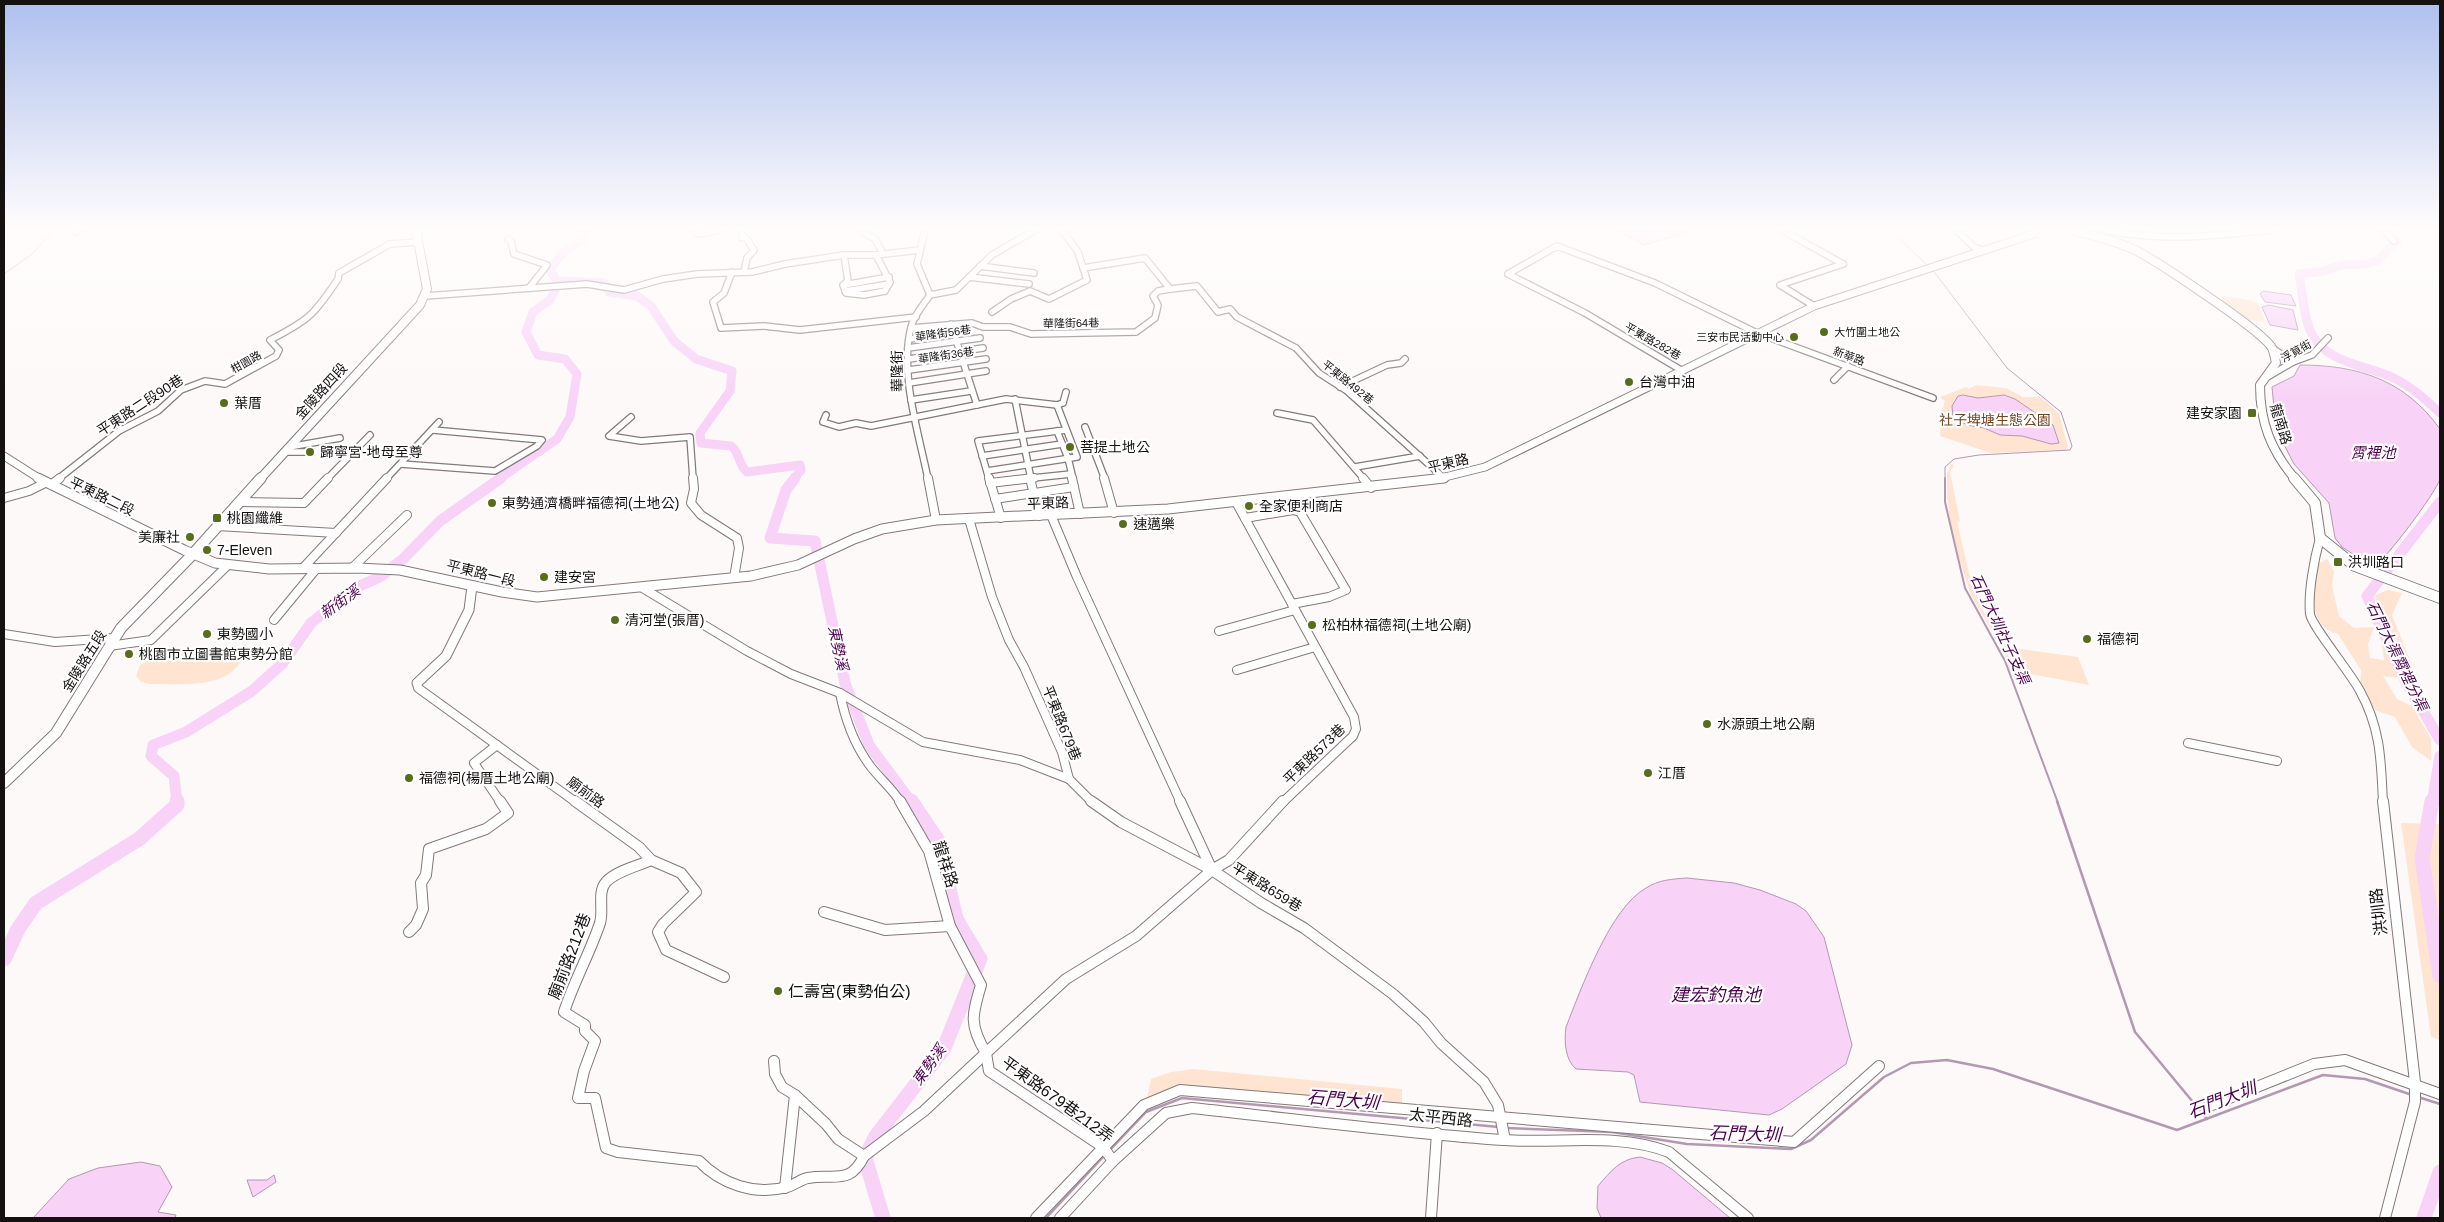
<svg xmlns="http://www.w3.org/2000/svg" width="2444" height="1222" viewBox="0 0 2444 1222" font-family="Helvetica,'Noto Sans TC',sans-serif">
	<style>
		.green { fill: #ffe4d1 }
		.water { fill: #f8d2f7; stroke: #b498b2 }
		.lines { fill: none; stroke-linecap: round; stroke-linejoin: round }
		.stream-far2 { stroke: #b498b2; stroke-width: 1 }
		.stream-far1 { stroke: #b498b2; stroke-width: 2 }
		.stream { stroke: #b498b2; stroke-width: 2.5 }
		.river-far2 { stroke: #f8d2f7; stroke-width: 9 }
		.river-far1 { stroke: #f8d2f7; stroke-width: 11 }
		.river { stroke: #f8d2f7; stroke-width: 15 }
		.minor-far2-casing { stroke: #85797a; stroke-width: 8 }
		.minor-far1-casing { stroke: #85797a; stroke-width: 10 }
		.minor-casing { stroke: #85797a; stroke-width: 12 }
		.tertiary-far1-casing { stroke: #85797a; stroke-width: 9 }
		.tertiary-casing { stroke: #85797a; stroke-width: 11 }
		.secondary-far1-casing { stroke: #85797a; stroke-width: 10 }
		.secondary-casing { stroke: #85797a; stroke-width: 12 }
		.minor-far2 { stroke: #fff; stroke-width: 5.5 }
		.minor-far1 { stroke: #fff; stroke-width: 8 }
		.minor { stroke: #fff; stroke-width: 10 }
		.tertiary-far1 { stroke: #fff; stroke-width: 7 }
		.tertiary { stroke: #fff; stroke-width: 9 }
		.secondary-far1 { stroke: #fff; stroke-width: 8 }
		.secondary { stroke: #fff; stroke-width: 10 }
		.poi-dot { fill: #586d1b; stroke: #fff; stroke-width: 2 }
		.labels { text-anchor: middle; stroke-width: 4.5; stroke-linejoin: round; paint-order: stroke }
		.far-street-label { font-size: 11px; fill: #151111; stroke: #fff }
		.far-poi-label { font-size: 11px; fill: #151111; stroke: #fff; text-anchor: start }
		.street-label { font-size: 14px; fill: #151111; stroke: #fff }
		.poi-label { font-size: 14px; fill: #151111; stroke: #fff; text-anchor: start }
		.park-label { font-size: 14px; fill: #73441f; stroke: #fff }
		.water-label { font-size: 15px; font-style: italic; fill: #4e0150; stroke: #fff }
		.near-street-label { font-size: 16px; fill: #151111; stroke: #fff }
		.near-poi-label { font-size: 16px; fill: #151111; stroke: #fff; text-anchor: start }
		.near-water-label { font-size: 18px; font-style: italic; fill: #4e0150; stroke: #fff }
	</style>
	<rect width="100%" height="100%" fill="#fef9f9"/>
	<g class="green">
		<polygon points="2222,296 2244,299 2258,303 2265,321 2247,320 2221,302"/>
		<polygon points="1976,385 2006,388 2023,397 2041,397 2059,414 2068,447 2065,450 1991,453 1940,436 1941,415 1945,401 1940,397 1966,387 1969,389"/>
		<polygon points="1952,464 1954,465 1950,472 1960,521 1957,522 1969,573 1979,601 1978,601 2018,673 2010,672 2004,652 1971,595 1960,561 1950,520 1947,494 1947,472"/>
		<path d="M2327,559l7,12 -2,15 7,30 15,12 20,-1 -6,17 2,14 14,2 -9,-65 13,-5 14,3 -10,22 26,65 -35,-4 14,23 15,7 19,33v22l-19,-14 -17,-30 -20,-7 -15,-25 1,-15 -23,-36c-32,-9 -24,-43 -22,-69z"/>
		<polygon points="2007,647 2078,657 2089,685 2020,672"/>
		<path d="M242,651l1,6c-14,34 -64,26 -93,27l-9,-2 -5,-6 4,-11 19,-11z"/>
		<polygon points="2401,823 2440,824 2440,1040 2431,1037"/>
		<polygon points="1193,1069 1402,1089 1402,1107 1187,1088 1146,1103 1151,1079 1171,1072"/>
	</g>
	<g class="water">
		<polygon points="1617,230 1685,230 1685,233 1644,245"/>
		<polygon points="2263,291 2291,295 2296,306 2265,302 2260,294"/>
		<polygon points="2269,305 2293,310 2298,330 2270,325 2262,307"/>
		<path d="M2300,365c58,0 105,15 140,64 0,13 4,38 0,50 -5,15 -55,82 -67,88l-31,-20 -7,-9 -6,-35 -35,-39 -18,-35 -4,-42 22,-11z"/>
		<polygon points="1963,395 1978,398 2004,395 2015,399 2053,425 2059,443 2051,444 2022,436 2000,435 1984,428 1967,425 1953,417 1952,406 1958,396"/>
		<path d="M1687,878l47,5 26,7 36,14 10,7 18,26 28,108 -6,19 -64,45 -13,6 -129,-13 -6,-27 -6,-3 -52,-3c-11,-9 -12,-28 -10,-42 15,-38 44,-119 80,-139 12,-8 26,-9 41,-10z"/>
		<path d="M1640,1157l22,6 11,7 57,48h-129l-4,-10 1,-22c13,-15 22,-27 42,-29z"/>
		<polygon points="141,1162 160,1166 172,1187 158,1212 176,1215 175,1218 33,1218 69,1179 98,1168"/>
		<polygon points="274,1175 276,1182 253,1197 247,1180 267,1180"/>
	</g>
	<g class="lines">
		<g class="stream-far2">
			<polyline points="1890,230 1928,266"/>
			<polyline points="1932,269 2007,368 2061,412 2072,446 2070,450 1979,455 1954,459 1945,467 1945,479"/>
			<polyline points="4,274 32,254 54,230"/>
		</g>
		<polyline class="stream-far1" points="1945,478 1945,502 1965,588 2005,661 2058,803"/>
		<g class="stream">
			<polyline points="2057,801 2135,1032 2207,1119"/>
			<polyline points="2418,1097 2440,1104"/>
			<polyline points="1506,1128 1612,1132 1687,1144 1791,1149 1811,1140 1884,1077 1911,1063 1947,1060 1993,1069 2177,1130 2323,1075 2365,1079 2412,1095"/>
			<polyline points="1109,1151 1146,1112 1182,1098 1499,1127"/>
			<polyline points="1046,1218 1104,1156"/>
		</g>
		<g class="river-far2">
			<path d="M2388,230l10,11 -22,20 -11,3 -24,1 -17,6 -25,3c4,19 4,43 13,60 15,30 55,31 82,44 18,9 32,22 46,35"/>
			<path d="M558,284l5,-3 41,2 5,9 28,4 14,10 23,35 22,18 36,12 -2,20 -30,42 1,10 30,3c9,6 7,19 16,26l53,-7 1,5 -7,9"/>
			<polyline points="499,479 557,439 570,417 577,374 565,359 538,355 526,332 533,312 550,300 558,284 550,269 563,253 584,238 583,230"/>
		</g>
		<g class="river-far1">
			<polyline points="795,478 786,490 770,538 815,541 845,683 869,745 912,803"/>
			<polyline points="2440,502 2367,596 2406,682 2440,740"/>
			<polyline points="177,803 174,776 151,756 153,745 186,732 252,691 282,664 311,623 355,588 380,577 403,559 440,521 501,478"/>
			<polyline points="2432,803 2440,756"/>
		</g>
		<g class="river">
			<polyline points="2432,801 2422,858 2440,976"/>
			<polyline points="4,959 18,929 36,903 139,839 177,805 177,801"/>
			<polyline points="883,1218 865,1158 876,1136 944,1048 980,959 956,919 938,841 911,801"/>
			<polyline points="2424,1218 2440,1172"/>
		</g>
		<g class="minor-far2-casing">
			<g id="minor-far2">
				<polyline points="694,230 699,234 719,230"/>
				<polyline points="742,230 742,238 746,238 754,250 747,258 744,272"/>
				<polyline points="860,230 875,239 883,254"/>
				<path d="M925,230l-8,34 13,31c-6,9 -15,19 -18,29 -14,46 7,110 16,155"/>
				<polyline points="1782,230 1843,264"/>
				<polyline points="1956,230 1974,247 1981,250"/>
				<path d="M2105,230c56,12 110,6 166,0"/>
				<polyline points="2383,230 2394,241"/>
				<polyline points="76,232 79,230"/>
				<polyline points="508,239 511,241 514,254 547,265 529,288"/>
				<polyline points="844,255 848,281 843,285 846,293 864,295 885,291 890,282 876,255"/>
				<polyline points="980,266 1034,273"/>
				<polyline points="1083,268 1145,258 1170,289 1197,286 1218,312 1230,309 1237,317 1296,348 1319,373 1347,391 1444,478"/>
				<polyline points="732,272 724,293 713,302 721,328 764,326 800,330 916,317"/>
				<polyline points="969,277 1029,284"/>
				<polyline points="844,285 889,277"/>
				<polyline points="845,291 889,284"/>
				<polyline points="930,295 956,290 992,255 1035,230"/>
				<polyline points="425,296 587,284 624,290 663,279 697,274 752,272 785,264 844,255 876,255 920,250"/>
				<polyline points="1814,306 1780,285 1843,264"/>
				<polyline points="992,312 1011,299 1030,291 1049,299 1087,280 1078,252 1062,230"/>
				<polyline points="951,324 977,405"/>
				<polyline points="911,328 972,323 983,327 1010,327 1031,334 1136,332 1155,318 1158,305 1153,296 1158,291 1170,289"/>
				<polyline points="910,339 953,333"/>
				<polyline points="908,348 980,338"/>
				<polyline points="2272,348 2293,362"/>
				<polyline points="909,359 983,348"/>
				<polyline points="909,370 986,359"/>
				<polyline points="1681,370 1585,313 1508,274 1557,246 1655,283 1757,333 1933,398"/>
				<polyline points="2269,376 2293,362 2312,355 2328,338"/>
				<polyline points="1834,380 1848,366"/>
				<polyline points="909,383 986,371"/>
				<polyline points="1340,387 1387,365 1401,363 1405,359"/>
				<polyline points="1015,399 1031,479"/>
				<polyline points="911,400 971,391"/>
				<polyline points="1277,413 1313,420 1364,479"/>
				<polyline points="826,415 823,422 839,427 856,423 871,426 1006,399 1057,405 1063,403 1066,392"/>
				<polyline points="631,417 609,436 641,441 690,437 693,479"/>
				<polyline points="1085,427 1105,479"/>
				<polyline points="1057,431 1068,458 1073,479"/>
				<polyline points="289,447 340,438"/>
				<polyline points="284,452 305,452"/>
				<polyline points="982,456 1062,444"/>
				<polyline points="401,464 495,471 537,446 542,440 433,430"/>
				<polyline points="1355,467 1420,456"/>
				<polyline points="987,471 1077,457 1057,405"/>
				<path d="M58,479l61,-48 39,-20 23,-21 24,-9 20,3 51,-28 3,-6 -9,-10c39,-20 44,-25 68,-61l1,-6 51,-29 28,-2"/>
				<polyline points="327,479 370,435"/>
				<polyline points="386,479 439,422"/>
				<polyline points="989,479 978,441 1066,430"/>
				<polyline points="1023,479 1071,474"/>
			</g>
		</g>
		<g class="minor-far1-casing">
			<g id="minor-far1">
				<polyline points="693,478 694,489 691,503 701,515 737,538 739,548 734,578"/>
				<polyline points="928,478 936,520"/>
				<polyline points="989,478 1001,518"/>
				<polyline points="1030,478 1039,516"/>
				<polyline points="1072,478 1080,514"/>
				<polyline points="1104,478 1114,513"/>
				<polyline points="1363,478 1371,488"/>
				<polyline points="990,483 1034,478"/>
				<polyline points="51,485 60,478"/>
				<polyline points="4,498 29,491 45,483"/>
				<polyline points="995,499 1074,487"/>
				<polyline points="240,502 304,503 328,478"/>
				<polyline points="1236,502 1354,717 1356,729 1353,736 1282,803"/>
				<polyline points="1051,515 1077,577 1181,803"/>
				<polyline points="1245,518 1293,510 1300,512 1346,590 1329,597 1292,604"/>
				<polyline points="969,519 992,597 1009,640 1024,667 1062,752 1069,779 1093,803"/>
				<polyline points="217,526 336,533"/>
				<path d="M2320,538c-6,22 -12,54 -10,76 1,11 43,62 50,77 21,38 21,70 23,112"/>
				<polyline points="303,568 387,478"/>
				<polyline points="352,568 407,515"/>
				<polyline points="641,587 747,651 791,674 840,693 923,742 1020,760 1069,779"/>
				<polyline points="274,620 317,568"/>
				<polyline points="1219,631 1295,610"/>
				<polyline points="4,634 55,642 114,638"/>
				<polyline points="109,646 151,640 227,566"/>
				<polyline points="1237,670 1315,647"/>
				<polyline points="417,683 418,688 577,803"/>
				<path d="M840,693c5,26 15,53 31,74 10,13 22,22 30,36"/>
				<polyline points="2188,743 2277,761"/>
				<polyline points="497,745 474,763 501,803"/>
			</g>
		</g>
		<g class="minor-casing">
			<g id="minor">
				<polyline points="575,801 639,847 651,860 681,873 696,892 663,924 658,932 666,950 724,977"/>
				<polyline points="1091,801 1121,822 1212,870 1261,903 1304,928 1393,994 1424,1022 1441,1043 1484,1082 1498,1105 1505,1140"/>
				<polyline points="1180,801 1212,870"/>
				<polyline points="2383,801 2415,1082 2415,1102 2385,1218"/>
				<path d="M651,860c-13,6 -35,11 -45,22 -9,10 -2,28 -6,41 -10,30 -26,58 -36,89l21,13v6l10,10 -11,30 -6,27h17l11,50 12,4 81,9c22,23 56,35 88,26 8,-2 14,-8 21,-9 26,-5 42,8 56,-22l-26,-17 -12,-15 -31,-29 -13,-8 -7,-13 -1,-13"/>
				<polyline points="824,912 885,930 950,926"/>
				<polyline points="409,932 416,925 423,909 421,883 426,875 429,849 486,829 508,813 500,801"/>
				<polyline points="2207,1107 2314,1064 2345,1060 2440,1094"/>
				<path d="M864,1156l60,-45 62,-58c-17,-28 -14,-38 -5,-68l-31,-59 -21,-75 -29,-50"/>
				<polyline points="1113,1161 1103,1147 989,1071 986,1053 1066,979 1136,936 1212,870 1229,860 1283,801"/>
				<polyline points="785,1188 795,1095"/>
				<polyline points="1036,1218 1144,1105 1180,1090 1794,1142 1879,1066"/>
				<path d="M1060,1218l53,-57 53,-48 26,-5c104,11 208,25 312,32 55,4 113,-8 165,12l79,66"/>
				<polyline points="1431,1218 1437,1133"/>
			</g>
		</g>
		<g class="tertiary-far1-casing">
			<g id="tertiary-far1">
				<polyline points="4,456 40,479"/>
				<polyline points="1437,479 1485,467 1814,306 2034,234 2036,230"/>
			</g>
		</g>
		<g class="tertiary-casing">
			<g id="tertiary">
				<polyline points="38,478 184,550 215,563 269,569 357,568 400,570 502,592 537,597 751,576 798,565 854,539 882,529 936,520 1168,509 1444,478"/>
				<polyline points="417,683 446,656 469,610 472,586"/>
			</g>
		</g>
		<g class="secondary-far1-casing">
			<g id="secondary-far1">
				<path d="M2071,230c21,5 42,10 62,19 21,10 130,82 139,99 2,4 3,10 4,15l-16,22c0,38 11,65 35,94"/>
				<polyline points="260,479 420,305 427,289 416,230"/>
			</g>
		</g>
		<g class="secondary-casing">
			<g id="secondary">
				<polyline points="2294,478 2315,503 2320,538 2355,566 2440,598"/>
				<polyline points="4,783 56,733 121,628 191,556 261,478"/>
			</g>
		</g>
		<use href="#minor-far2" class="minor-far2"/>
		<use href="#minor-far1" class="minor-far1"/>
		<use href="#minor" class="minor"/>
		<use href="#tertiary-far1" class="tertiary-far1"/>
		<use href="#tertiary" class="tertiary"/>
		<use href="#secondary-far1" class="secondary-far1"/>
		<use href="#secondary" class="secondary"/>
	</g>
	<linearGradient id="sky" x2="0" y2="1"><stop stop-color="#aec0ee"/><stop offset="0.57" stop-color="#fffcfc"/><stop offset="1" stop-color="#fffcfc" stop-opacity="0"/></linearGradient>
	<rect width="2444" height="401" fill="url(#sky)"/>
	<g class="poi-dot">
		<circle cx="1824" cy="332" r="5"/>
		<circle cx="1794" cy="337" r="5"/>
		<circle cx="1629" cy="382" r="5"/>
		<circle cx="224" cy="403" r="5"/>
		<rect x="2247" y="408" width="10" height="10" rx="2.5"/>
		<circle cx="1070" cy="447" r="5"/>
		<circle cx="310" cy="452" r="5"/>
		<circle cx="492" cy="503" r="5"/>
		<circle cx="1249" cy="506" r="5"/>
		<rect x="212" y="513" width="10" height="10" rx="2.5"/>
		<circle cx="1123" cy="524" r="5"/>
		<circle cx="190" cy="537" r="5"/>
		<circle cx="207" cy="550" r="5"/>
		<rect x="2333" y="557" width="10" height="10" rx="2.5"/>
		<circle cx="544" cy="577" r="5"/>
		<circle cx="615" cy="620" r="5"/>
		<circle cx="1312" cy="625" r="5"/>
		<circle cx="207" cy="634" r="5"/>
		<circle cx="2087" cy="639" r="5"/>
		<circle cx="129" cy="654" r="5"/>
		<circle cx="1707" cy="724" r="5"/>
		<circle cx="1648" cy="773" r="5"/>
		<circle cx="409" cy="778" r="5"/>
		<circle cx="778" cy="991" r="5"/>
	</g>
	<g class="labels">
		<g class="far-street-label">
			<text transform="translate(1071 323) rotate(-1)" y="4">華隆街64巷</text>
			<text transform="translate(943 333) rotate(-8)" y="4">華隆街56巷</text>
			<text transform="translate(1653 341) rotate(30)" y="4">平東路282巷</text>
			<text transform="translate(2296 351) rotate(-29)" y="4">浮筧街</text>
			<text transform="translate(946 355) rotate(-8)" y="4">華隆街36巷</text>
			<text transform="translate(1849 356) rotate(20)" y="4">新華路</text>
			<text transform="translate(246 362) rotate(-29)" y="4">柑園路</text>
			<text transform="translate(1348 382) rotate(39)" y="4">平東路492巷</text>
		</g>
		<g class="far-poi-label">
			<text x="1834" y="336">大竹圍土地公</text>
			<text x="1784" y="341" text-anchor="end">三安市民活動中心</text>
		</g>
		<g class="street-label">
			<text transform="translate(897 371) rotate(-91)" y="5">華隆街</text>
			<text transform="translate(321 391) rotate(-48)" y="5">金陵路四段</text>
			<text transform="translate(140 405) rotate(-33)" y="5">平東路二段90巷</text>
			<text transform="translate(2281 424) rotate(73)" y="5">龍南路</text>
			<text transform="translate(1448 463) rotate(-13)" y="5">平東路</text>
			<text transform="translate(102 496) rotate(26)" y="5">平東路二段</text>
			<text transform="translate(1048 503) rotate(-2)" y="5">平東路</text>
			<text transform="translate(481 573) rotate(14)" y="5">平東路一段</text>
			<text transform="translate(84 661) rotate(-58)" y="5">金陵路五段</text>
			<text transform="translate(1062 723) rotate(68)" y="5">平東路679巷</text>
			<text transform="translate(1314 754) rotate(-44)" y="5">平東路573巷</text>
			<text transform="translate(586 792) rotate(36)" y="5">廟前路</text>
			<text transform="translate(1267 887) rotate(32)" y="5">平東路659巷</text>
		</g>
		<g class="poi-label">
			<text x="1639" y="387">台灣中油</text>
			<text x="234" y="408">葉厝</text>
			<text x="2242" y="418" text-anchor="end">建安家園</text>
			<text x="1080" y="452">菩提土地公</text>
			<text x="320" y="457">歸寧宮-地母至尊</text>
			<text x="502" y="508">東勢通濟橋畔福德祠(土地公)</text>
			<text x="1259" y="511">全家便利商店</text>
			<text x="227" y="523">桃園纖維</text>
			<text x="1133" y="529">速邁樂</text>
			<text x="180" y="542" text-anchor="end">美廉社</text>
			<text x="217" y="555">7-Eleven</text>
			<text x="2348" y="567">洪圳路口</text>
			<text x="554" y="582">建安宮</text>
			<text x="625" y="625">清河堂(張厝)</text>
			<text x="1322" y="630">松柏林福德祠(土地公廟)</text>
			<text x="217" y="639">東勢國小</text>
			<text x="2097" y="644">福德祠</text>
			<text x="139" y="659">桃園市立圖書館東勢分館</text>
			<text x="1717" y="729">水源頭土地公廟</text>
			<text x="1658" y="778">江厝</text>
			<text x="419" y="783">福德祠(楊厝土地公廟)</text>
		</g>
		<g class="park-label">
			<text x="1995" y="425">社子埤塘生態公園</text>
		</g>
		<g class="water-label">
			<text x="2373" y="458">霄裡池</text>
			<text transform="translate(340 602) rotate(-36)" y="5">新街溪</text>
			<text transform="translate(2000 629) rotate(65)" y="5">石門大圳社子支渠</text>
			<text transform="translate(838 648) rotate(78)" y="5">東勢溪</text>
			<text transform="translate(2397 656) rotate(64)" y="5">石門大渠霄裡分渠</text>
			<text transform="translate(929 1065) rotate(-54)" y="5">東勢溪</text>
		</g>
		<g class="near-street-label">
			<text transform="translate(946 864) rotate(72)" y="6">龍祥路</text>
			<text transform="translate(2378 912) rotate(-97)" y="6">洪圳路</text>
			<text transform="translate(569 956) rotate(-69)" y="6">廟前路212巷</text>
			<text transform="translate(1058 1099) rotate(36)" y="6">平東路679巷212弄</text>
			<text transform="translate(1441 1117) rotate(6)" y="6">太平西路</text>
		</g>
		<g class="near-poi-label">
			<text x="788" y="997">仁壽宮(東勢伯公)</text>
		</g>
		<g class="near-water-label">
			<text x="1716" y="1001">建宏釣魚池</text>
			<text transform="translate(1343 1100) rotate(5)" y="6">石門大圳</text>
			<text transform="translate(2222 1100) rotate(-21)" y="6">石門大圳</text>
			<text transform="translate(1745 1134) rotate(2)" y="6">石門大圳</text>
		</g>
	</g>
	<rect width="2444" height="1222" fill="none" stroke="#151111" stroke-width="10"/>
</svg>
